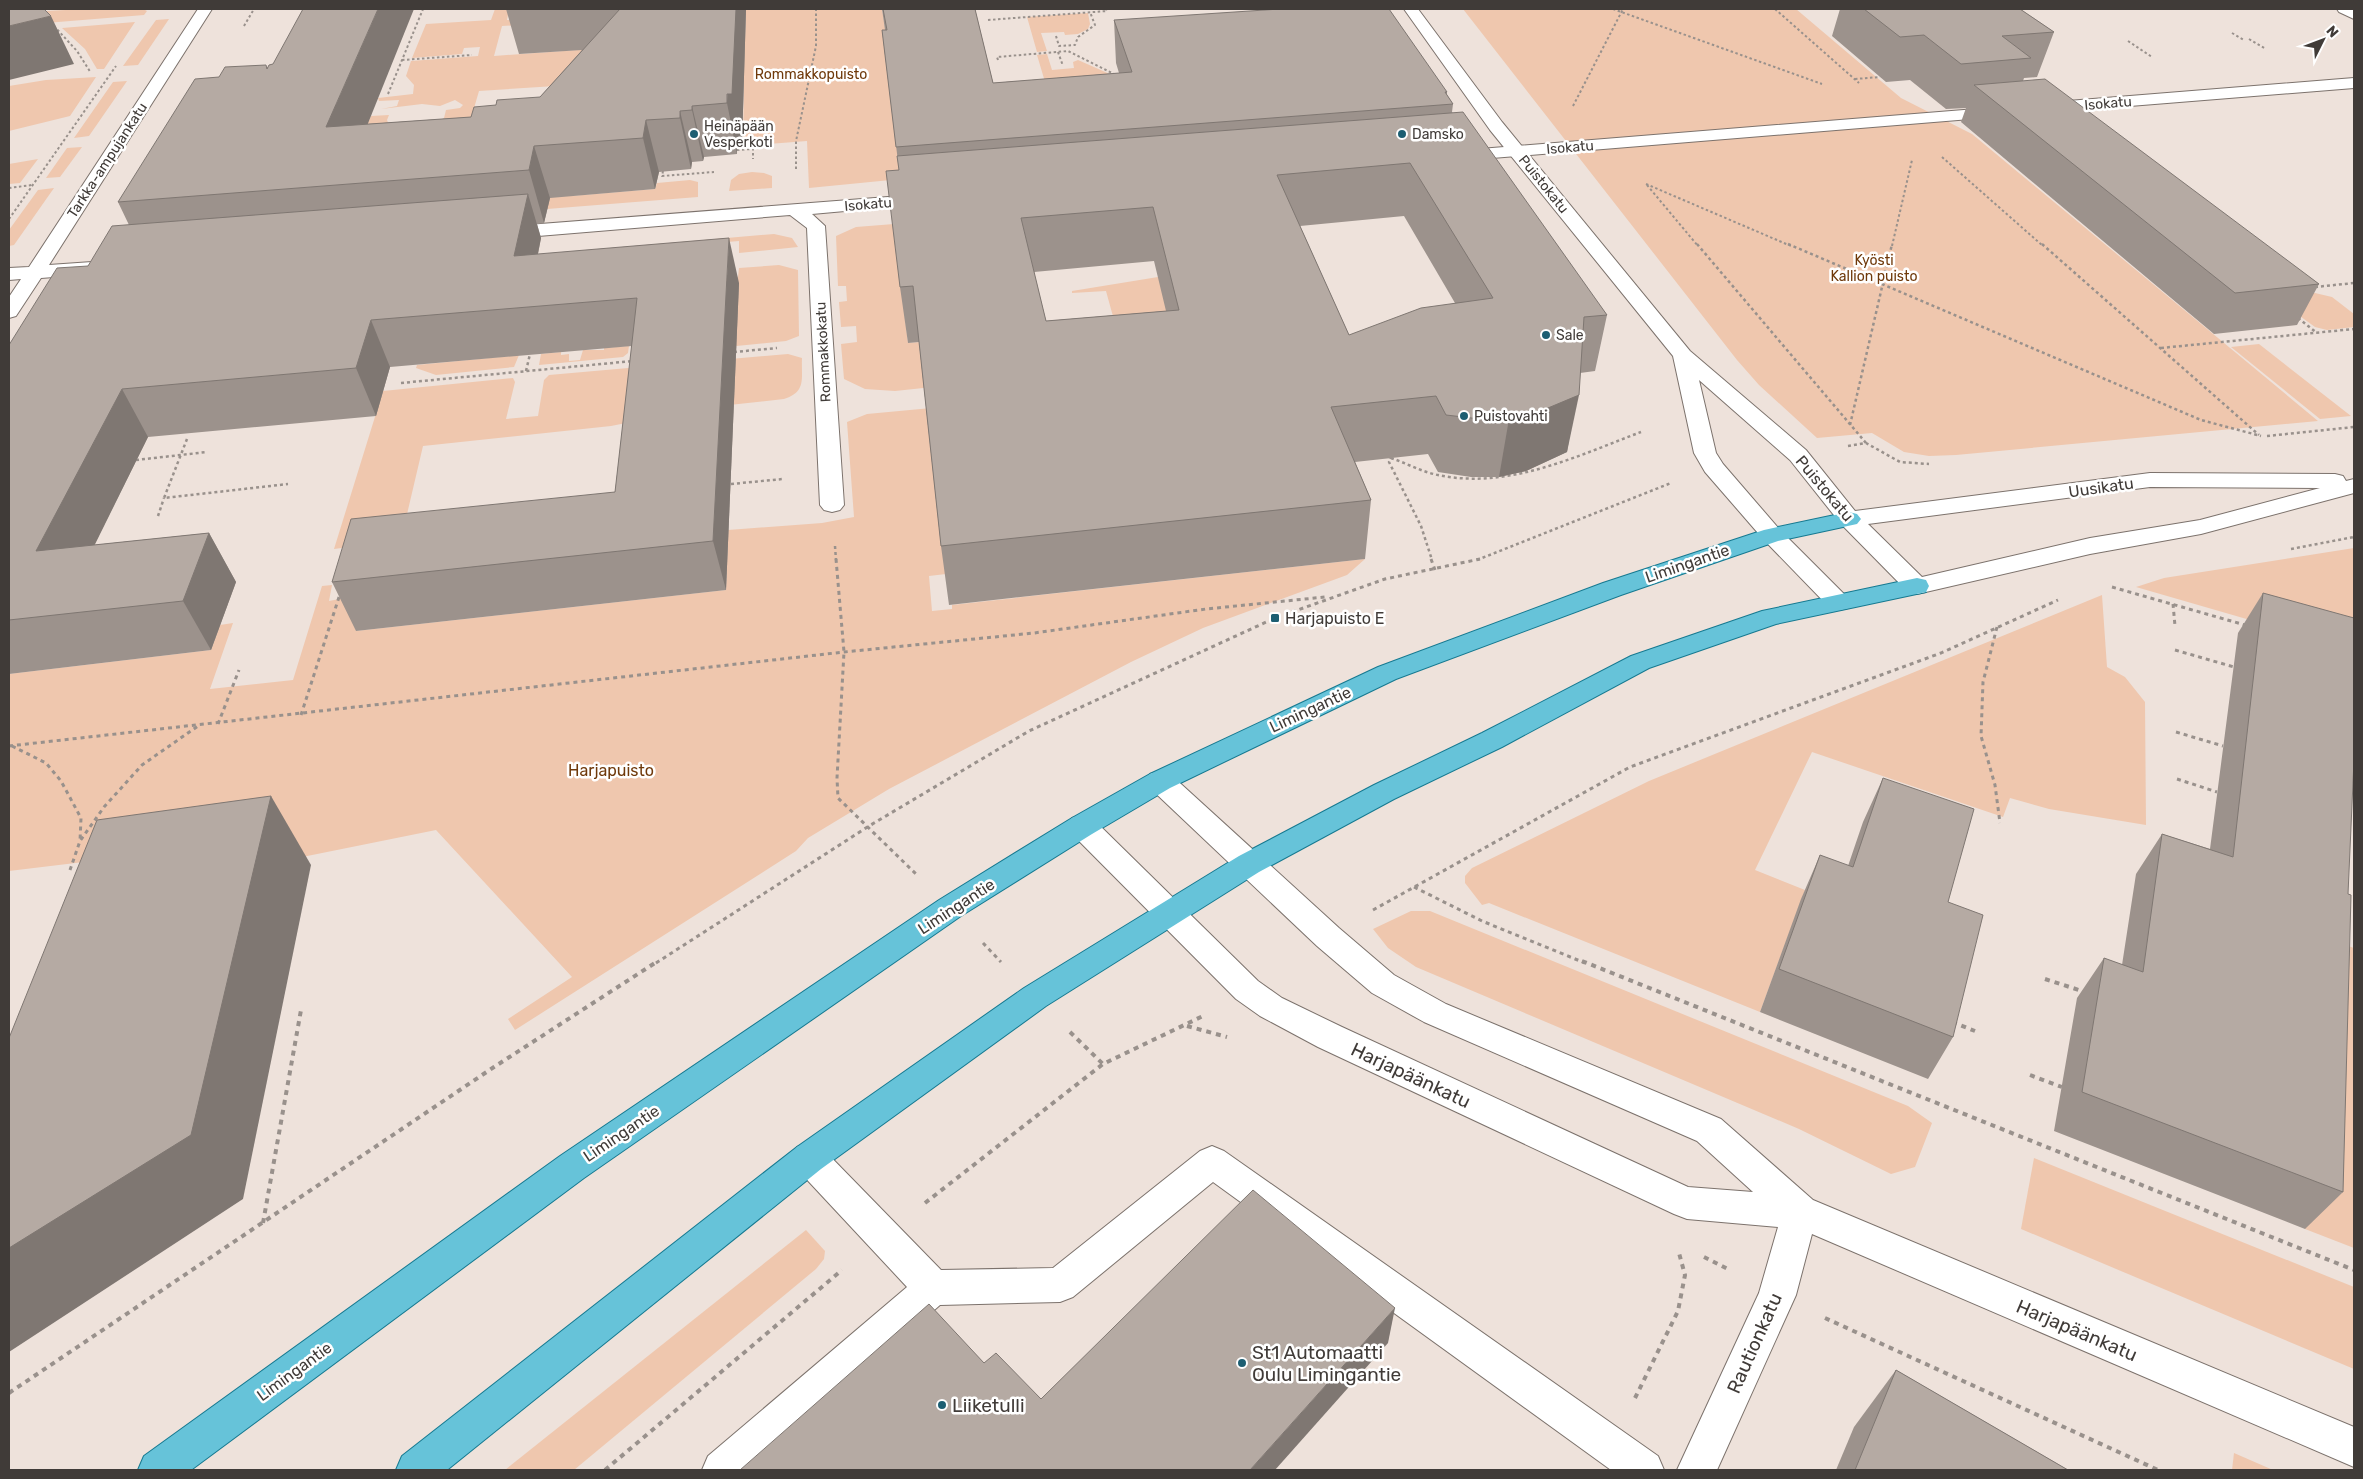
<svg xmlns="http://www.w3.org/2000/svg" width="2363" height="1479" viewBox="0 0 2363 1479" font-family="Rubik,sans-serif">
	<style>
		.green { fill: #efc7ae }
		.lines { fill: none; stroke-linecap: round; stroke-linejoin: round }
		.service-casing { stroke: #7c726c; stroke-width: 2 }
		.minor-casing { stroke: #7c726c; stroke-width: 2 }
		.secondary-casing { stroke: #7c726c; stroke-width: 2 }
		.primary-casing { stroke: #167990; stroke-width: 2 }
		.path-far3 { stroke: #99918c; stroke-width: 2; stroke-dasharray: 2.5 2.5; stroke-linecap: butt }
		.path-far2 { stroke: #99918c; stroke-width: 2.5; stroke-dasharray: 3 3; stroke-linecap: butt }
		.path-far1 { stroke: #99918c; stroke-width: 3; stroke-dasharray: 4 4; stroke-linecap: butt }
		.path { stroke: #99918c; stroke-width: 4; stroke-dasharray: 5 5; stroke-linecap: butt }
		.service { fill: #fff; fill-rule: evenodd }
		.minor { fill: #fff; fill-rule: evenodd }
		.secondary { fill: #fff; fill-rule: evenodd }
		.primary { fill: #66c3d9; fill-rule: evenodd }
		.wall { fill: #9c928c; fill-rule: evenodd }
		.shaded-wall { fill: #7f7772 }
		.building { fill: #b5aaa3; stroke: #7f7772; fill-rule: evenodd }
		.poi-dot { fill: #1c5e72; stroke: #fff; stroke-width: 2 }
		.labels { text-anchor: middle; stroke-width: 5; stroke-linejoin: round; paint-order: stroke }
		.far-park-label { font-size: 14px; fill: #6f390a; stroke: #fff }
		.far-street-label { font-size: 14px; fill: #403b38; stroke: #fff }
		.far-poi-label { font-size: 14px; fill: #403b38; stroke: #fff; text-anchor: start }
		.street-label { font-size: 16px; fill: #403b38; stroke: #fff }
		.poi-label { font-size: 16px; fill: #403b38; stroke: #fff; text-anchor: start }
		.park-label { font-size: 16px; fill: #6f390a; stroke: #fff }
		.near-street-label { font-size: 19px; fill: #403b38; stroke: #fff }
		.near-poi-label { font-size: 19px; fill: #403b38; stroke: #fff; text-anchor: start }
	</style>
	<rect width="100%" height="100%" fill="#eee2db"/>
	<g class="green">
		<polygon points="84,9 143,9 147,11 144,15 9,26 9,13"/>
		<polygon points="495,9 509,9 507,20 532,18 534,24 502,26 494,56 745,38 746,10 711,12 711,9 882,9 889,54 901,179 809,188 807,141 743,146 744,77 587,84 479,91 465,139 357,147 371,116 389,115 387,120 389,125 436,123 444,118 446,110 460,108 463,105 455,100 440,106 422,104 381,109 397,106 399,100 379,101 378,98 413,94 414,85 406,76 411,61 478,56 480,47 464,48 462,54 412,58 426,24 491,20"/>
		<polygon points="1463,9 1796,9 1901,98 1972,134 2318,421 1956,455 1929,456 1904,452 1872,433 1817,438 1759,385 1737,360"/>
		<polygon points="1088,13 1090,24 1088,29 1078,34 1065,35 1064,32 1041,33 1047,51 1037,52 1027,17"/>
		<polygon points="169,19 138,65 123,66 156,20"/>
		<polygon points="135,22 104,69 97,69 85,49 62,28"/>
		<polygon points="1047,54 1052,70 1074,68 1073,62 1078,60 1112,75 1048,92 1037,55"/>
		<polygon points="96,77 70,116 9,131 9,86 46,80"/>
		<polygon points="127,81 89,136 74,138 113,82"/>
		<polygon points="82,147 60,177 46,178 67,148"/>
		<polygon points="38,159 20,183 9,184 9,164"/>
		<polygon points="752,172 764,173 772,176 772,188 729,191 731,180 739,174"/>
		<polygon points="690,180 698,182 698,197 547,209 551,191 571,196 655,189 657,183"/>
		<polygon points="54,188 14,245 9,246 9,230 38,190"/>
		<polygon points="894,224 908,343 920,342 1086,371 895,391 865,389 844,379 841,344 857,342 856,326 841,327 839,302 847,301 846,286 838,286 836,236 856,227"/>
		<polygon points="774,234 792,238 798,247 739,253 739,241 421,268 414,265"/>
		<polygon points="779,265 798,270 799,336 786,341 656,354 652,344 447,309 449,302 738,277 739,268"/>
		<polygon points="1158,277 1181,308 1125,360 1106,291 1072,293 1072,291"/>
		<polygon points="2315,293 2332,297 2354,314 2354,327 2327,330 2315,327 2272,296"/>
		<polygon points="2259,344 2351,416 2320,419 2231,347"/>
		<polygon points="629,346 628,353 623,357 539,365 541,354 561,352 561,355 569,354 569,361 580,360 583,350 604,350 604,348"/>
		<path d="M788,354l14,4c-1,20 5,34 -18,41l-147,16 -11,8 -15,3 -188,20 -19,81 -25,16 -45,6 49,-158 130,-13 2,4 -9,37 32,-3 6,-36 5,-5z"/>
		<polygon points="519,355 514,367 436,375 416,368 417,365"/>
		<polygon points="985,403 946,574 929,576 932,611 952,609 952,605 1365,559 1347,575 1203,628 1131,662 889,789 808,838 796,851 515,1030 508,1019 572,977 436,830 173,883 150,854 9,871 9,674 211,650 220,625 233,623 210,689 293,680 322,586 332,585 329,601 350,597 356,631 726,590 728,530 822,523 854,517 847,422 867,414"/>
		<polygon points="2354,548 2354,650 2136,587 2164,578"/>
		<polygon points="2102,595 2107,667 2125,677 2145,702 2146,825 2049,809 2010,798 2003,817 1812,752 1755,870 1805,890 1760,1012 1489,903 1482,905 1465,883 1465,876 1472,868 1649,781"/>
		<polygon points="1411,911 1430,911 1908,1106 1932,1123 1915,1167 1891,1174 1799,1129 1416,967 1388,948 1373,929"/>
		<polygon points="2318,936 2354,948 2354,1248 2305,1229"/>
		<polygon points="2034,1158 2354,1287 2354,1369 2021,1229"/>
		<polygon points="806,1230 825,1251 824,1259 816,1269 574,1470 505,1470"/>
		<polygon points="2234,1453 2273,1470 2232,1470"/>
	</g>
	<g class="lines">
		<g class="service-casing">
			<polygon id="service" points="809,1143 821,1147 941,1270 1053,1268 1200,1151 1212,1146 1224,1151 1658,1456 1664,1470 1611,1470 1213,1182 1073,1297 1060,1302 940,1305 752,1470 702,1470 708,1456 907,1287 797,1169 792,1158 797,1147"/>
		</g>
		<g class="minor-casing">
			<g id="minor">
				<polygon points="198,9 212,9 49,265 92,262 99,264 102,268 99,272 92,274 41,278 16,316 9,318 9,297 21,279 9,280 9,268 29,267"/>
				<polygon points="2337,9 2354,9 2354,19 2339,12"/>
				<polygon points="2354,78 2354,88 2043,113 2037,112 2035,108 2037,104 2043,103"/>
				<polygon points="2001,107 2007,108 2009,112 2007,116 1455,161 1449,160 1446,156 1449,152 1455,151"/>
				<polygon points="927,194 933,195 936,199 933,203 812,214 825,226 844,505 840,510 832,512 824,510 820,505 807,228 790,215 501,239 494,237 492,233 494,229 501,227"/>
				<polygon points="1160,771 1170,774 1339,928 1394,975 1446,1004 1721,1119 1813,1200 2354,1427 2354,1467 1812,1234 1796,1295 1717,1470 1677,1470 1759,1293 1778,1227 1687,1219 1674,1214 1318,1047 1260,1016 1236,999 1072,834 1068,826 1072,818 1082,815 1092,818 1258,981 1282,998 1342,1027 1688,1187 1753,1192 1697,1141 1424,1022 1372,993 1317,946 1150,788 1146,781 1150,774"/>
			</g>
		</g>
		<g class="secondary-casing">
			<path id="secondary" d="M1404,9h14l84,113 188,229 116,99 49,61 295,-38 185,1 8,2 3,5 8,-2v14l-153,41 -111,20 -173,40 -9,-2 -67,-68 -51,-64 -91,-80 17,73 7,11 57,66 72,72 -4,6 -9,2 -9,-2 -66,-68 -59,-68 -11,-19 -21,-97 -183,-226zM2150,487l170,1 -120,32 -110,18 -168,39 -54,-53z"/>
		</g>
		<g class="primary-casing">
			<g id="primary">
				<polygon points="1849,512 1857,514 1861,519 1857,524 1778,541 1621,595 1396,679 1170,788 1092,834 961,916 584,1178 191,1470 138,1470 144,1456 560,1156 939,900 1072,818 1150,774 1378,667 1603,583 1764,530"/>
				<polygon points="1917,578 1926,580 1929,586 1926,592 1776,624 1649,668 1502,747 1394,799 1259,872 1046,1006 821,1169 447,1470 396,1470 402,1456 797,1147 1024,988 1239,856 1374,785 1482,733 1631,656 1762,611"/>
			</g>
		</g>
		<g class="path-far3">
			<polyline points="1613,9 1822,84"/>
			<polyline points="1775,9 1859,83"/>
			<polyline points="988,20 1107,11 1106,9"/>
			<polyline points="54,26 77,51 91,73"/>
			<polyline points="244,26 254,9"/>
			<polyline points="2232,33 2244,40"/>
			<polyline points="1056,36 1059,46 1075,45 1078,37 1095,25 1090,12"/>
			<polyline points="2249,39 2266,49"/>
			<polyline points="2128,41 2152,57"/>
			<polyline points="1058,52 1063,66"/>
			<polyline points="402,60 472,55"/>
			<polyline points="998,60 997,57 1068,51 1116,75"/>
			<polyline points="1855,79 1880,77"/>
			<polyline points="388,94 423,9"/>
			<polyline points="1573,106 1623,9"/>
			<polyline points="737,150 753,149 753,159"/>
			<polyline points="1942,157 2043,246"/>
			<polyline points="796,169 796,141 816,46 816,9"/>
			<polyline points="663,171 662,176 714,172"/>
			<polyline points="1646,184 1791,246"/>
			<polyline points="1647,185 1698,246"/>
			<polyline points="9,188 32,185"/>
			<polyline points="9,219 116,66"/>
			<polyline points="1892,246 1912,160"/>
		</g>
		<g class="path-far2">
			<polyline points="1697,244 1866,443"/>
			<polyline points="1788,244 2201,420 2261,436"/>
			<polyline points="2042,244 2259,435"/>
			<polyline points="2315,287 2354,283"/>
			<polyline points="2298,318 2317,333"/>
			<polyline points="2161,348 2354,329"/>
			<polyline points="734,352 777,348"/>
			<polyline points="526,371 530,354"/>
			<polyline points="401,383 633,361"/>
			<polyline points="1850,425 1892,244"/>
			<polyline points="2267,436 2354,427"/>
			<polyline points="187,439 164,498 288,484"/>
			<polyline points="1848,446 1866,443 1900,462 1929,464"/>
			<polyline points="1389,457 1391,458 1389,462 1421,526 1432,560"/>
			<path d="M1391,458c15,5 31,14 47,17 70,15 139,-19 203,-43"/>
			<polyline points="136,460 207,452"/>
			<polyline points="731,484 783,479"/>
			<polyline points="158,516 164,498"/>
			<polyline points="835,546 836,560"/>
			<polyline points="2291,549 2354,537"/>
			<polyline points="1477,560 1671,483"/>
		</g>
		<g class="path-far1">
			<polyline points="836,559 844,652 837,778 838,798 916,874"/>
			<polyline points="1431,559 1435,570"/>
			<polyline points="2112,587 2245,625"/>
			<polyline points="2173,604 2175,626"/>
			<polyline points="1997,627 1983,682 1981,736 1995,785 2000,823"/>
			<polyline points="2175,650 2234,667"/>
			<polyline points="301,715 340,594"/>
			<polyline points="218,724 239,670"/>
			<polyline points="2176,732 2223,746"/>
			<polyline points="9,746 844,652 1034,633 1206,609 1325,597"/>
			<polyline points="12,746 46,763 61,781 81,818 80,841"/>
			<polyline points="2177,779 2217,792"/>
			<polyline points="70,870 80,841 104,807 142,765 198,726"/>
			<polyline points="1414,887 1482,921 1585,963"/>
			<polyline points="1373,910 1630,767 1941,653 2058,600"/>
			<polyline points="983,943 1001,962"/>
			<polyline points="656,963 869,826 1029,731 1275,618 1385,579 1480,559"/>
		</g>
		<g class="path">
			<polyline points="1582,961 2354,1270"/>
			<polyline points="2045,979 2085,992"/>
			<polyline points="1952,1022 1975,1031"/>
			<polyline points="1187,1026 1227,1037"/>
			<polyline points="1070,1032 1103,1064"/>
			<polyline points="2030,1075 2062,1087"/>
			<polyline points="925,1203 1103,1064 1203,1016"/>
			<polyline points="263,1223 301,1010"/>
			<polyline points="1704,1257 1730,1270"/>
			<polyline points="1825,1318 2158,1470"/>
			<polyline points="9,1393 494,1067 658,961"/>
			<polyline points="1635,1398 1678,1311 1685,1275 1679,1253"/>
			<polyline points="605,1470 842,1270"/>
		</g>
		<use href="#service" class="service"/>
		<use href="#minor" class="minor"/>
		<use href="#secondary" class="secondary"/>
		<use href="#primary" class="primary"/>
	</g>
	<g class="wall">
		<polygon points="506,9 746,9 742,144 737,145 737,154 704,157 703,161 692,162 691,169 659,172 655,189 550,198 544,223 537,224 541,238 538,254 739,283 726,590 356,631 332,582 615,492 632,346 390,367 376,416 148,437 94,545 209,533 236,582 211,650 9,674 9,345 129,225 118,202 219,77 267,67 368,124 471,117 496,105 540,97 582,50 519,54"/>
		<path d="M882,9h93l18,74 126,-10 -3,-10 -2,-43 333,72v3l6,9 -1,8 155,203 -12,56 -15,2 -13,79 -41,19 -27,6h-28l-33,-5 -10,-18 -73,8 16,38 -6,59 -416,46 -8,-59 -22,-204 -11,1 -8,-56 -1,-117 -17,-140h3zM1404,216l51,87 -106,32 -49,-109zM1154,261l12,50 -120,10 -12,-49z"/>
		<polygon points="1840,9 2020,9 2054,32 2037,77 2024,78 2023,81 2319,284 2297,325 2214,334 1961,122 1966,108 1946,109 1910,80 1886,82 1832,36"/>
		<polygon points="2263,593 2348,894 2343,1192 2305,1229 2054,1131 2077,998 2104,958 2122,965 2136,874 2162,834 2210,849 2238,633"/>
		<polygon points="1883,778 1948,902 1953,1037 1928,1079 1760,1012 1801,899 1820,855 1848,866 1863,822"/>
		<polygon points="1896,1370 2068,1470 1836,1470 1854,1427"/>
	</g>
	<g class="shaded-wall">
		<polygon points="378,9 414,9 346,178 326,127"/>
		<polygon points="736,9 746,9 742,144 737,145 737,154 727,103"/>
		<polygon points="51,16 74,64 9,80 9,26"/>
		<polygon points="692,106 704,157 703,161 692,110"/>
		<polygon points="680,111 692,162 691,169 680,118"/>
		<polygon points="646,120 659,172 655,189 643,138"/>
		<polygon points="534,146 550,198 544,223 529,170"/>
		<polygon points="528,194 541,238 528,302 514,256"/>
		<polygon points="729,238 739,283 726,590 713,541"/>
		<polygon points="371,320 390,367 376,416 356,368"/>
		<polygon points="122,389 148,437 67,601 36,551"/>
		<polygon points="1579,395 1567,452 1526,471 1499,477 1509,419"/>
		<polygon points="209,533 236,582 211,650 183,601"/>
		<polygon points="271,796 311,865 243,1199 9,1352 9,1248"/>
		<polygon points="1395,1308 1388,1343 1275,1470 1250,1470"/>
	</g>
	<g class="building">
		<polygon points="9,9 44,9 51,16 9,26"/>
		<polygon points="303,9 378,9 326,127 471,117 474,107 496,105 497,100 540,97 620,9 736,9 732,94 727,94 727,103 692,106 692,110 680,111 680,118 646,120 643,138 534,146 529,170 118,202 195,79 219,77 225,67 266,65 267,69 269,65 273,64"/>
		<polygon points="883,9 975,9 993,83 1132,72 1114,20 1280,9 1389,9 1447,92 1445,92 1453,104 896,147 882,30 887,30"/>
		<polygon points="1864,9 2020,9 2054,32 2002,36 2031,58 1961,64 1924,35 1900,37"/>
		<polygon points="2045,79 2319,284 2235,293 1974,85"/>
		<path d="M1463,112l144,203 -23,2 -5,78 -43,18 -27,6h-29l-34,-4 -10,-19 -105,11 40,93 -430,46 -28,-260 -13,1 -14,-116 13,-1 -2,-14zM1410,163l83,135 -72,10 -72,27 -72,-160zM1153,207l26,103 -133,11 -25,-103z"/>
		<polygon points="528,194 514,256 729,238 713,541 332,582 351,519 615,492 637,298 371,320 356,368 122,389 36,551 209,533 183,601 9,620 9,345 57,268 88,266 112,226"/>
		<polygon points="2263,593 2354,618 2354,760 2348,894 2351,895 2343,1192 2082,1092 2104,958 2143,972 2162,834 2233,857"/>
		<polygon points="1883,778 1974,809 1948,902 1983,915 1953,1037 1779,969 1820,855 1853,867"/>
		<polygon points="271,796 191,1135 9,1248 9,1038 97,820"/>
		<polygon points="1253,1190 1395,1308 1250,1470 740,1470 929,1304 984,1363 996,1353 1041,1399"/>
		<polygon points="1896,1370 2068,1470 1855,1470"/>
	</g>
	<g class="poi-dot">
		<circle cx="694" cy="134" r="5"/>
		<circle cx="1402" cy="134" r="5"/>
		<circle cx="1546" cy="335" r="5"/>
		<circle cx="1464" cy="416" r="5"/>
		<rect x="1270" y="613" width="10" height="10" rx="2.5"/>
		<circle cx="1242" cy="1363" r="5"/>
		<circle cx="942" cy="1405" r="5"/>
	</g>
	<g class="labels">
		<g class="far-park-label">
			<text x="811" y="79">Rommakkopuisto</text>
			<text x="1874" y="265">Kyösti<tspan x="1874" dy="16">Kallion puisto</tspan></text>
		</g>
		<g class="far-street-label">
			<text transform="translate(2108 103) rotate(-5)" y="5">Isokatu</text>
			<text transform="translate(1570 147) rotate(-5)" y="5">Isokatu</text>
			<text transform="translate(107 160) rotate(-57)" y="5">Tarkka-ampujankatu</text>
			<text transform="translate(1544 184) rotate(51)" y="5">Puistokatu</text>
			<text transform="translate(868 204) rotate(-5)" y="5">Isokatu</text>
			<text transform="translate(823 352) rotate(-93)" y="5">Rommakkokatu</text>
		</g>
		<g class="far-poi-label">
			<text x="704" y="131">Heinäpään<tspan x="704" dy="16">Vesperkoti</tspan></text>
			<text x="1412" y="139">Damsko</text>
			<text x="1556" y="340">Sale</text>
			<text x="1474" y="421">Puistovahti</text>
		</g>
		<g class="street-label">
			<text transform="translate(2101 487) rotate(-8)" y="6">Uusikatu</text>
			<text transform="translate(1825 488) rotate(50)" y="6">Puistokatu</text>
			<text transform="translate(1687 563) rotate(-19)" y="6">Limingantie</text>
			<text transform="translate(1310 709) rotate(-25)" y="6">Limingantie</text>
			<text transform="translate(956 906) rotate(-33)" y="6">Limingantie</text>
			<text transform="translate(621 1133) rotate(-34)" y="6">Limingantie</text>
			<text transform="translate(294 1371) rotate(-36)" y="6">Limingantie</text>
		</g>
		<g class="poi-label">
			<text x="1285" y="624">Harjapuisto E</text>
		</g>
		<g class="park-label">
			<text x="611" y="776">Harjapuisto</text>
		</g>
		<g class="near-street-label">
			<text transform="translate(1411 1075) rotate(25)" y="7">Harjapäänkatu</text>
			<text transform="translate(2077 1330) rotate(23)" y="7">Harjapäänkatu</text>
			<text transform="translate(1754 1343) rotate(-66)" y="7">Rautionkatu</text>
		</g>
		<g class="near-poi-label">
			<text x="1252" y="1359">St1 Automaatti<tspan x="1252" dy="22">Oulu Limingantie</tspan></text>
			<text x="952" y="1412">Liiketulli</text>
		</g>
	</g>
	<rect width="2363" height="1479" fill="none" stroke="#403b38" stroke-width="20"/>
	<g transform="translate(2323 40) rotate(48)" stroke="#ffffff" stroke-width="4" paint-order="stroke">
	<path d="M0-4L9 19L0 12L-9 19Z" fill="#403b38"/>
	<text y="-8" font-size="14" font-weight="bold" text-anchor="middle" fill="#403b38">N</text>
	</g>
</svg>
